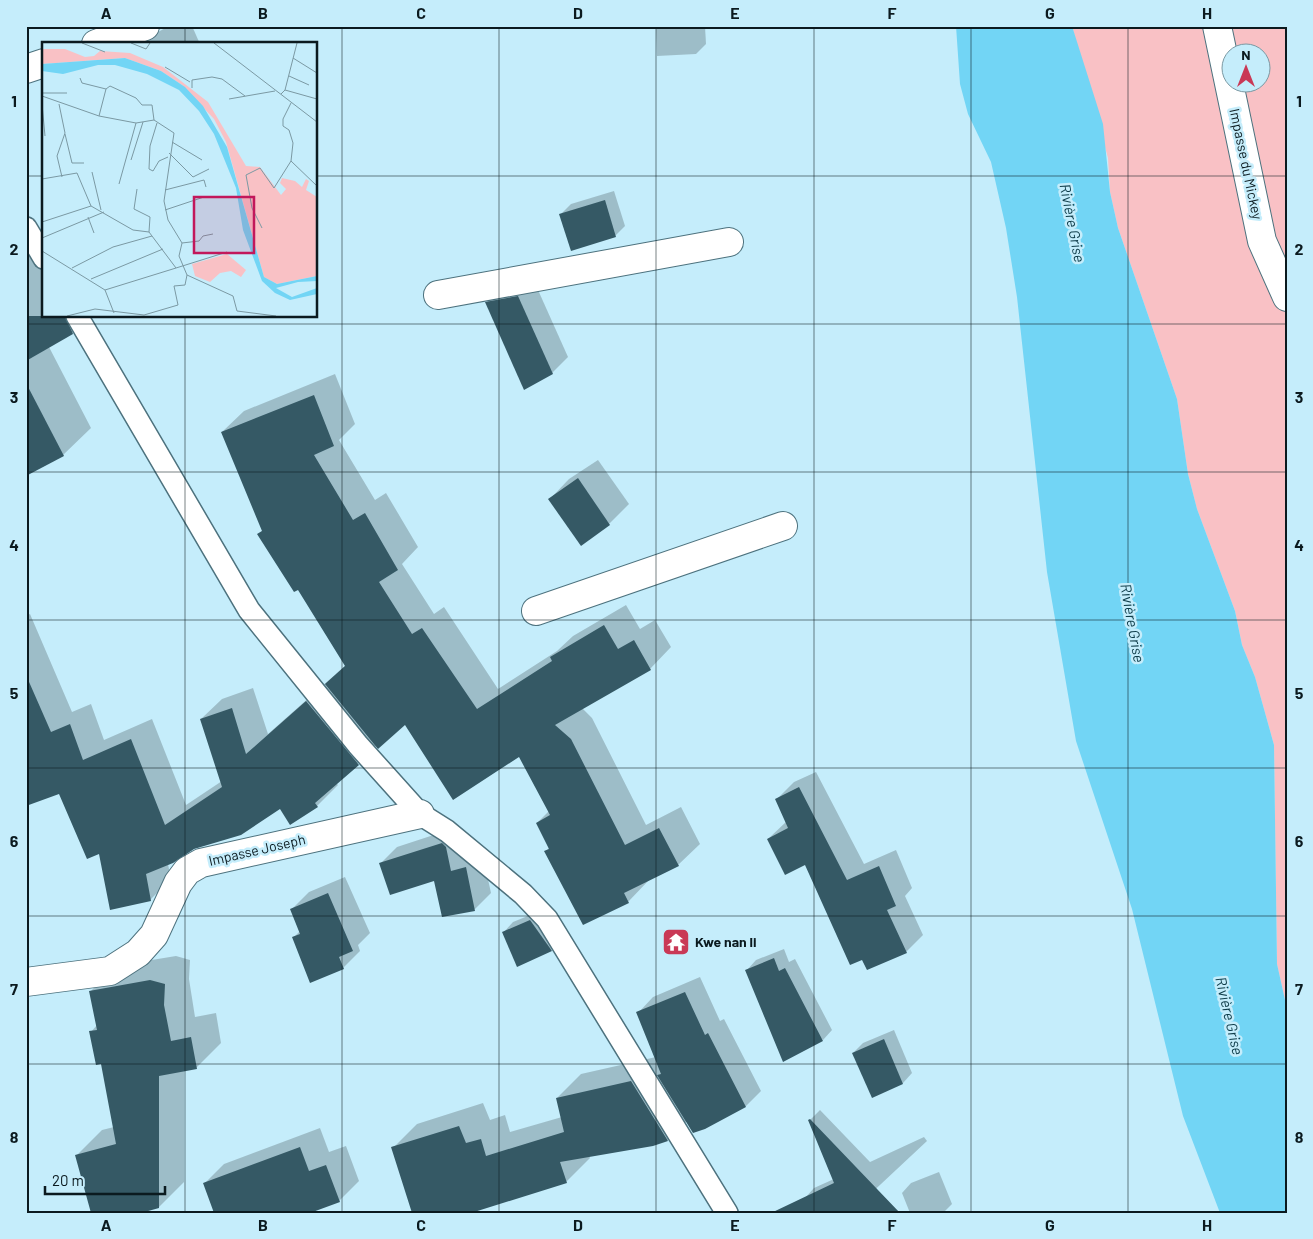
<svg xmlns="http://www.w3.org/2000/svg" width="1313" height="1239" viewBox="0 0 1313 1239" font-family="Barlow,sans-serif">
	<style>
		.green { fill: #f9c1c5; fill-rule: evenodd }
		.water { fill: #72d5f5 }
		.shadow { fill: #0003 }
		.building { fill: #355965 }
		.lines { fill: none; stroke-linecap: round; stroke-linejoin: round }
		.lane-casing { stroke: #4d727e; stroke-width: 24 }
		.street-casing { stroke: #4d727e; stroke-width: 30 }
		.lane { stroke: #fff; stroke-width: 21 }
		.street { stroke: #fff; stroke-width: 28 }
		.grid { fill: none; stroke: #0b1a1f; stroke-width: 1; stroke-opacity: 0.55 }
		.labels { text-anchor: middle; stroke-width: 5; stroke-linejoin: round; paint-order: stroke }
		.street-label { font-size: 14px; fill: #0b1a1f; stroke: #c5edfb }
		.poi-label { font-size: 14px; font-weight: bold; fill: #0b1a1f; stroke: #c5edfb; text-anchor: start }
		.water-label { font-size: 15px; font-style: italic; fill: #0e3c49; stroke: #c5edfb }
		.inset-road { fill: none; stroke: #7b99a3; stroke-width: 1 }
		.view { fill: #c2185b; fill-opacity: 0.15; stroke: #c2185b; stroke-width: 2.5 }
		.inset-edge { fill: none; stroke: #0b1a1f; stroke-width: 2.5 }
		.neatline { fill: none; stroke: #0b1a1f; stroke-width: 2 }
		.grid-label { font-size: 16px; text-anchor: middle; font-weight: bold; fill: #0b1a1f }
	</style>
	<rect width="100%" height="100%" fill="#c5edfb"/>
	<path class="green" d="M1072,26h215v983l-10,-45 -3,-219 -19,-68 -13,-32 -7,-34 -38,-102 -9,-35 -11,-75 -59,-171 -8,-36 -2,-34zM1230,52h30v30h-30z"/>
	<polygon class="water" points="956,26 1072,26 1103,124 1110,192 1118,228 1177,399 1188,474 1197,509 1235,611 1242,645 1255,677 1274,745 1277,964 1287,1009 1287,1213 1220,1213 1183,1116 1132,909 1076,741 1047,572 1017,297 1006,228 991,162 968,114 960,84"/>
	<g class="shadow">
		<polygon points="169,26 192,26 200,44 136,44"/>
		<polygon points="656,26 705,26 706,44 696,54 657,56"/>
		<polygon points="614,191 625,226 615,236 561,214 571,204"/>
		<polygon points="44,238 44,316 90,316 73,333 49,347 91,428 63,455 26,457 26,248"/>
		<polygon points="534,281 568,357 552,373 486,303 502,287"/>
		<polygon points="335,374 355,424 339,440 375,500 386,493 418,547 402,564 434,614 444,607 498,689 557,651 573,636 626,605 640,629 655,620 671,647 650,669 582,708 592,718 646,825 681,807 700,844 678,865 649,880 628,902 546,851 549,848 537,823 549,811 520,756 405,723 377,745 336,783 338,785 317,806 281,807 193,848 168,864 171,879 150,900 100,852 60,792 26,805 26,616 30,614 72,712 91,704 104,740 152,719 186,805 222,781 201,719 222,699 253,688 268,734 346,665 298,588 259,534 263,530 222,432 244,411"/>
		<polygon points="598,460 629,504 609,524 581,544 550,499 569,479"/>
		<polygon points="816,772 864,864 896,850 912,888 905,896 923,935 906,952 806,863 768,839 787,821 777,799 794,782"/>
		<polygon points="458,827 482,852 491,893 475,909 443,916 435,879 381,863 397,847"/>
		<polygon points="345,877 370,933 358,945 360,951 343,968 293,938 300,931 291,910 309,892"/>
		<polygon points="540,911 561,940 551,950 504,932 513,922"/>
		<polygon points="784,949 789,962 795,959 832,1030 823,1040 747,970 756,960"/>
		<polygon points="176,956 190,960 189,979 195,1017 216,1013 221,1043 196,1068 184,1070 184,1182 159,1207 77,1155 102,1130 114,1127 102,1062 91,1032 97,1025 91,991 115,966"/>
		<polygon points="700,977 720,1021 724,1019 761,1091 746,1106 705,1128 687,1121 668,1140 589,1156 590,1158 566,1182 393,1148 417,1124 483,1103 490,1120 505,1115 510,1132 562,1117 557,1098 581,1074 656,1057 638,1013 653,997"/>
		<polygon points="894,1030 912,1073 903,1083 872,1096 853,1053 863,1043"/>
		<polygon points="820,1110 870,1162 924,1137 927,1141 850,1213 805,1198 814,1188 834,1179 809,1121"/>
		<polygon points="320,1128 329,1152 346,1146 359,1181 339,1201 204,1184 224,1164"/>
		<polygon points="939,1172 952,1204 943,1213 910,1213 902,1193 911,1183"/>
	</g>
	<g class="building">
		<polygon points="605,200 616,237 571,251 559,214"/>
		<polygon points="518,296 553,374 524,390 485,302"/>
		<polygon points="26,316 65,316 73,334 26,361"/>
		<polygon points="26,383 64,456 26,476"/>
		<polygon points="314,395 334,446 314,455 353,520 365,513 398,570 379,582 412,634 422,628 477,709 552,661 550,657 604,625 618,649 634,640 651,670 555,725 571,739 625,845 659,828 679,866 624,893 629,903 583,925 544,851 549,849 536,823 550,815 519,757 453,800 405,725 378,749 325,684 345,666 298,590 294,592 257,534 262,531 221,432"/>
		<polygon points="578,478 610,525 581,546 548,499"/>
		<polygon points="26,675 51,732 70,724 83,760 131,739 165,825 222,787 200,719 232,708 246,754 306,701 359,765 315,803 318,807 290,825 280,809 241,835 194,849 173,863 146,874 151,901 110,910 99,854 87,859 59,794 26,806"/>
		<polygon points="799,787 847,880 879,866 896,906 887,910 907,953 867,970 862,960 850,965 805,865 785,875 767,839 788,828 775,799"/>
		<polygon points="442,843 446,847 451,871 466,867 475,911 442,917 434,881 390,895 379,863"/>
		<polygon points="328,893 353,951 339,957 344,969 310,983 292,937 300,934 290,909"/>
		<polygon points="530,920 552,951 517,967 502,932"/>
		<polygon points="774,958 779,971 785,968 823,1041 783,1062 745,970"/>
		<polygon points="150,980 165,984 164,1005 171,1041 191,1037 197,1069 159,1076 159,1208 141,1213 91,1213 75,1155 116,1144 101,1064 96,1065 89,1031 97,1030 89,991"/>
		<polygon points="685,992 705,1035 708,1033 746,1107 705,1129 693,1133 657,1075 661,1074 636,1012"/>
		<polygon points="884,1039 903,1084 872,1098 852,1053"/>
		<polygon points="631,1081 668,1141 653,1146 560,1162 567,1183 471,1213 412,1213 391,1147 459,1126 466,1143 481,1139 486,1156 564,1132 556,1098"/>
		<polygon points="810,1119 900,1213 771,1213 834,1183 808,1120"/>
		<polygon points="300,1147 309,1171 326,1165 340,1202 310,1213 214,1213 203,1183"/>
	</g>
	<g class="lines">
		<g class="lane-casing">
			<g id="lane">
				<polyline points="26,228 44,258"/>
				<polyline points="77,316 249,610 358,745 420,814 447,831 523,894 547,919 727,1213"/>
			</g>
		</g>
		<g class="street-casing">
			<g id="street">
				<polyline points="1217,26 1262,241 1287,297"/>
				<polyline points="96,44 145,26"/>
				<polyline points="26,69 44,63"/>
				<polyline points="438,295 729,242"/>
				<polyline points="536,611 783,526"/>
				<polyline points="26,982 110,971 138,953 154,935 178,883 187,871 201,863 420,814"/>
			</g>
		</g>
		<use href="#lane" class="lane"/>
		<use href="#street" class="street"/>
	</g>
	<path class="grid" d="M185,26v18M342,26v1187M499,26v1187M656,26v1187M814,26v1187M971,26v1187M1128,26v1187M26,176h18M316,176h971M185,316v897M26,324h1261M26,472h1261M26,620h1261M26,768h1261M26,916h1261M26,1064h1261"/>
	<defs>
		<g id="temple-square" transform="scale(1.4375)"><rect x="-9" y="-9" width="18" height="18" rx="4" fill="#c93956" stroke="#c5edfb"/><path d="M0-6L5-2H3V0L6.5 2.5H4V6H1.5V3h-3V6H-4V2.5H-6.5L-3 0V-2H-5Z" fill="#fff"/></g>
	</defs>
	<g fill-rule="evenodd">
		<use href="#temple-square" x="676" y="942"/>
	</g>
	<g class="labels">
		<g class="street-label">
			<text transform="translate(1246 164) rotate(78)" y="5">Impasse du Mickey</text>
			<text transform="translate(257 850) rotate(-13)" y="5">Impasse Joseph</text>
		</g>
		<g class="poi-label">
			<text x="695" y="947">Kwe nan li</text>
		</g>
		<g class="water-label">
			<text transform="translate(1072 223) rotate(79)" y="5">Rivière Grise</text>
			<text transform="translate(1132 623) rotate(80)" y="5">Rivière Grise</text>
			<text transform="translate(1229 1016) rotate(77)" y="5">Rivière Grise</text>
		</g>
	</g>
	<g transform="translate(42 42)">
		<rect width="275" height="275" fill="#c5edfb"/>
		<path d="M0,7h23l20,8 9,-1 6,-5 30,2 33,14 45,35 38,64 14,1 21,28 5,-6 -6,-6 2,-5 13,3 7,6 4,-8 3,2 -3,9 11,7v79l-40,8 -13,-7 -38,-135 -12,-23 -32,-34 -21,-14 -36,-13 -83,6zM185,212l19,16 -5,7 -10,-6 -11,2 -10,9 -15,-6 -3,-12z" fill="#f9c1c5"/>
		<path d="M83,16l36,13 24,16 18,19 24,41 37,130 13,7 40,-8v5l-19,1 -22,6 16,9 25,-9v6l-27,6 -15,-7 -13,-12 -19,-51 -7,-42 -22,-54 -15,-23 -20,-21 -32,-16 -32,-9h-17l-35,9 -21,-3v-7z" fill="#72d5f5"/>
		<path class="inset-road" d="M40,1l23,9M89,1l15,6 4,-6M172,1l103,79M251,16l24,15M123,25l25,15M247,34l20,9M38,36l2,5 24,6 -7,27M150,46v-8l20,-3 10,2 23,17M64,47l4,-3 26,12 6,7h10l2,15M243,48l32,9M0,51h25M239,52l4,-4 12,-47M0,54l57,20 37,7 18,-3 20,13 -10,68 4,19 14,23 -3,13 8,19 -2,10 -11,1 4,19 -34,10 -49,-6 -28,7M187,57l46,-8M0,62l3,32M17,62l6,29 -8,23 5,21M115,81l-7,23 -1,23 4,2 6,-10 9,-4M23,92l7,29h12M130,100l30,18M127,111l24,24 16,-8M89,118l12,-38M249,119l26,25M50,130l9,38M0,137l35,-6 14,33 42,24 16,2 27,36 51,-16M77,142l17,-61M95,147l-3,20 16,8 -1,15M123,148l39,-10 2,7M123,168l39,-13M46,175l6,16M0,180l49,-16M220,186l-10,-20 -6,-33 14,-7 14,20 17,-27 2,-18 -4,-13 -6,-4v-7l8,-16M0,196l62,-26M140,201l17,-2 4,-5 10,-2M0,209l63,39 9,23M30,226l41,-21 39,-11M145,233l46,21 4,15 39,5M49,237l72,-30M63,248l71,-22"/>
		<path class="view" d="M152,155h60v56h-60z"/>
		<rect width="275" height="275" class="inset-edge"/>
	</g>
	<rect width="1313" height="1239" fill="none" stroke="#c5edfb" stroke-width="55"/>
	<g transform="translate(1246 68)"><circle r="24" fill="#c5edfb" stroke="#7b99a3"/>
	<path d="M0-4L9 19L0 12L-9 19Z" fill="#c93956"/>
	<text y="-8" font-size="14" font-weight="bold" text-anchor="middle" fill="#0b1a1f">N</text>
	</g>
	<path d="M45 1186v8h120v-8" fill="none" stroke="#0b1a1f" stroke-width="2.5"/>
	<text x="52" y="1186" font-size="15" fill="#0b1a1f" stroke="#c5edfb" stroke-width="4" paint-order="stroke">20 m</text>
	<rect x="28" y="28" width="1258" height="1184" class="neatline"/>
	<g class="grid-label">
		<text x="106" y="19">A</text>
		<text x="263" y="19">B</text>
		<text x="421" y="19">C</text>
		<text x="578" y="19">D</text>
		<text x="735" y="19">E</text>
		<text x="892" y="19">F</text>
		<text x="1050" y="19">G</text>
		<text x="1207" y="19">H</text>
		<text x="14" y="107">1</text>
		<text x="1299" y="107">1</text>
		<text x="14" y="255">2</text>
		<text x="1299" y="255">2</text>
		<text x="14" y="403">3</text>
		<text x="1299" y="403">3</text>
		<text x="14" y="551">4</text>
		<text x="1299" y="551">4</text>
		<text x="14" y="699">5</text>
		<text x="1299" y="699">5</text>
		<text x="14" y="847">6</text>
		<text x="1299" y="847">6</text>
		<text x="14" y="995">7</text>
		<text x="1299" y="995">7</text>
		<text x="14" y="1143">8</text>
		<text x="1299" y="1143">8</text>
		<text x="106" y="1231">A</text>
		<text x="263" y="1231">B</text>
		<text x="421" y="1231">C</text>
		<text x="578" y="1231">D</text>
		<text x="735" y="1231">E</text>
		<text x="892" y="1231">F</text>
		<text x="1050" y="1231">G</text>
		<text x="1207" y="1231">H</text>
	</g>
</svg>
